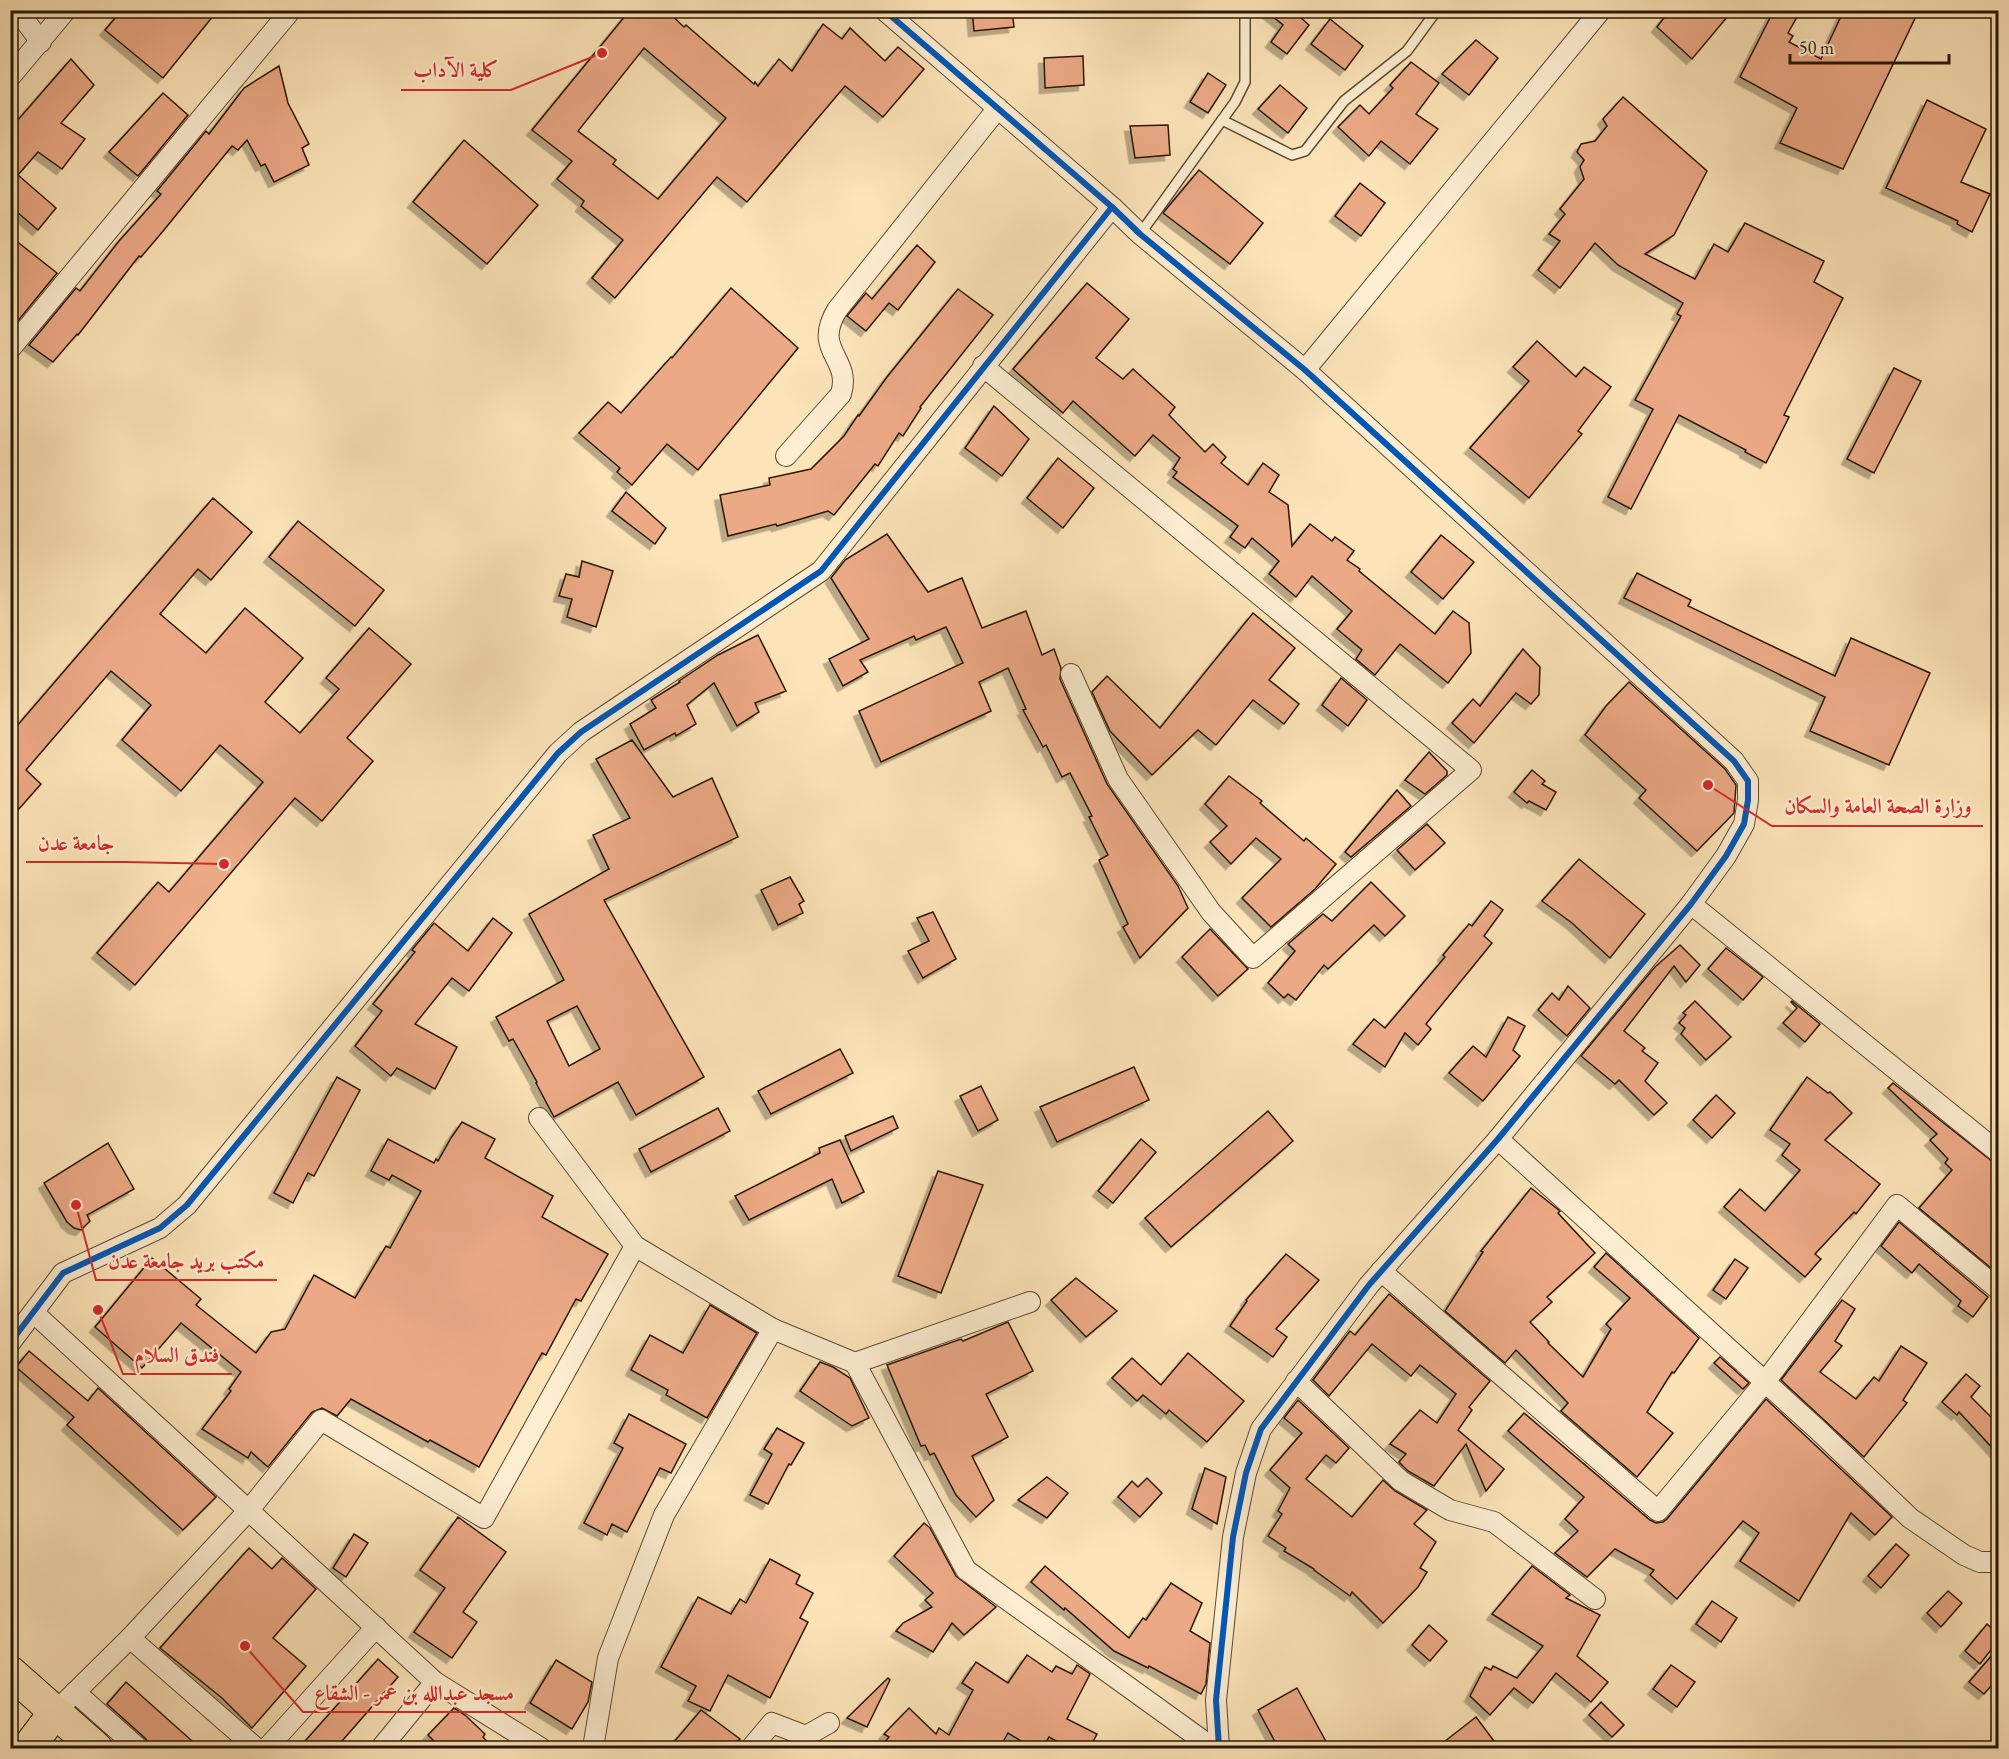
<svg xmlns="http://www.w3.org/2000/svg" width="2009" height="1759" viewBox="0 0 2009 1759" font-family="'EB Garamond',Amiri,serif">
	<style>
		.building { fill: #eca986; stroke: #291604; stroke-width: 1.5; fill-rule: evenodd; filter: url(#shadow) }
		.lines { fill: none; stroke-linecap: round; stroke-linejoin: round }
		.service-casing { stroke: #5e4a31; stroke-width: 12 }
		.minor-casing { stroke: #5e4a31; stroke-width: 22 }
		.trunk-casing { stroke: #291604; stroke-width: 34 }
		.service { stroke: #fdedd1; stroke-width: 9 }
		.minor { stroke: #fdedd1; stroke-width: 20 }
		.trunk { stroke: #fce4b8; stroke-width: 32 }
		.cycleway-casing { stroke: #fdedd1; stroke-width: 10 }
		.cycleway { stroke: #0057b8; stroke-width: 6 }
		.leader { fill: none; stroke: #d62828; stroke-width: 2 }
		.callout-dot { fill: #d62828; stroke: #fdedd1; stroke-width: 2 }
		.callout-label { font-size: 21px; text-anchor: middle; font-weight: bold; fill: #d62828; stroke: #fdedd1; stroke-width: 4.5; stroke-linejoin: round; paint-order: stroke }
	</style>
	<defs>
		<filter id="shadow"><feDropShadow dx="-5.5" dy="5.5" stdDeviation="0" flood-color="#0004"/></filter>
	</defs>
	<rect width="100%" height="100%" fill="#fce4b8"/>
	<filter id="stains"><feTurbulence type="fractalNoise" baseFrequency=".00333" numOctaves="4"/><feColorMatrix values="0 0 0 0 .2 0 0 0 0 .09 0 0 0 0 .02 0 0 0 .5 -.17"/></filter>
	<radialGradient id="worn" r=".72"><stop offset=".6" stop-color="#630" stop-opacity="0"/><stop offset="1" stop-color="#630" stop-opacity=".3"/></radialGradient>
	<g class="building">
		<polygon points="122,10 218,10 163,78 105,30"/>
		<path d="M630,10h36l18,17 2,-2 68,59 1,-2 3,4 21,-27 13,12 31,-47 19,15 8,-11 35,33 13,-14 26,22 -41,48 -38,-31 -98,116 -30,-25 -102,121 -23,-20 31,-38 -42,-34 3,-5 -27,-22 15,-18 -40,-31zM644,48l82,70 -68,81 -45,-35 3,-4 -38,-29z"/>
		<polygon points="972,10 1012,10 1014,27 974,31"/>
		<polygon points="1265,10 1292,10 1309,25 1287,54 1271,42 1283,25"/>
		<polygon points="1670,10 1733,10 1692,59 1657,27"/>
		<polygon points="1774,10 1801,10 1788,33 1793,36 1789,42 1821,59 1844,10 1919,10 1843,169 1780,143 1797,108 1740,77"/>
		<polygon points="1330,19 1363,46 1345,70 1311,44"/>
		<polygon points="1476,40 1498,58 1469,95 1442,74"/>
		<polygon points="1083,56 1084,85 1045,88 1044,58"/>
		<polygon points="71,59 94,85 61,123 85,139 62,169 38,152 18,175 56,208 38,230 10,206 10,129"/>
		<polygon points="1411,62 1439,83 1416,114 1438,129 1410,164 1381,141 1369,156 1338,127 1360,105 1369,114 1393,88 1390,85"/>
		<polygon points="279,66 288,103 309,144 302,148 309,165 274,182 265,164 261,166 247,140 238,150 232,146 164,230 141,257 139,256 78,335 77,334 53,362 29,345 76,288 80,291 119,241 161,194 157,191 206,131 209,134 244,88"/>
		<polygon points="1208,73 1226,85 1208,113 1190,102"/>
		<polygon points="1280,85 1307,108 1288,133 1258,109"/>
		<polygon points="163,93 188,115 138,176 109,152"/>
		<polygon points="1623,97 1707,171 1674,235 1645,254 1695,279 1714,244 1728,252 1745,223 1824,261 1814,282 1843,298 1784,415 1789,417 1766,463 1745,452 1746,450 1679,415 1631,509 1608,497 1653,409 1635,400 1681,316 1677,314 1683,303 1618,265 1595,243 1560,288 1538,270 1560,241 1549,234 1565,214 1560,209 1584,179 1580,167 1584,160 1577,152 1581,144 1595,141 1607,126 1603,119"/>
		<polygon points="1927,100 1986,129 1961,182 1990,194 1972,232 1957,224 1958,221 1886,188"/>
		<polygon points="1168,125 1170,155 1135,158 1130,126"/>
		<polygon points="464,140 538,205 487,264 413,202"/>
		<polygon points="1199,170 1263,223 1230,264 1163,213"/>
		<polygon points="1360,183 1385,203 1361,236 1335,216"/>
		<polygon points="10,236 57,273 17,322 10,317"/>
		<polygon points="917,245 935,262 898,310 889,303 866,331 847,316 866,293 872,299"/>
		<polygon points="1087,283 1129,319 1096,358 1123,379 1133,369 1175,407 1169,415 1205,452 1213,444 1226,457 1221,463 1248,485 1263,463 1279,475 1269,492 1288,505 1292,546 1310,524 1332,541 1335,537 1354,551 1347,560 1360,569 1359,571 1435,634 1453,611 1469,623 1471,653 1448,683 1400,644 1375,675 1356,659 1362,650 1337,629 1352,611 1312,576 1296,597 1269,574 1279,561 1252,538 1245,548 1230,537 1238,526 1173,477 1177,472 1173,469 1180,458 1153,435 1135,456 1073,401 1063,413 1013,369"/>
		<polygon points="731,288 798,348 698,470 667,444 632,485 617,472 620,468 579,433 608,402 621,413 671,357 672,358"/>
		<polygon points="958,289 993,315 920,407 921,408 903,436 899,433 878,466 875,464 834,515 828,511 777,526 776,524 728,536 720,495 770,485 769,478 811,469 844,436 858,415 859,416 887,377"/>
		<polygon points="1537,341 1576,377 1584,367 1611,387 1578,431 1582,434 1529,498 1470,448 1529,381 1513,367"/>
		<polygon points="1894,368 1921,381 1874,473 1847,459"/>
		<polygon points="994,406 1029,439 1002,476 965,448"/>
		<polygon points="1058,458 1094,488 1063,528 1027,498"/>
		<polygon points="626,492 666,528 655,544 612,511"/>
		<polygon points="213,498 252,532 211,580 198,569 160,614 206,653 245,608 303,658 265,702 300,733 339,689 326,678 369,628 411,664 347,738 373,761 322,821 295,798 135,985 97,953 158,882 169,892 263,782 220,745 181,791 122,740 151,705 111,671 26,770 41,784 10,819 10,734"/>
		<polygon points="298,521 384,590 355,626 269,557"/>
		<polygon points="887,534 928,592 962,578 982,628 1026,611 1042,655 1054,649 1061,668 1060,679 1107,784 1178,886 1188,908 1140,958 1123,927 1128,924 1099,860 1108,855 1089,817 1092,816 1070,773 1062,777 1046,745 1043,747 1023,710 1026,709 1008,668 979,682 991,711 881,762 859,711 963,663 946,627 916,640 914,636 860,660 868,672 843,686 829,659 869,639 831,578 845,560"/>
		<polygon points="1441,535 1474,562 1443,599 1411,572"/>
		<polygon points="582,561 613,571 596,627 567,617 572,599 559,596 566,574 579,577"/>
		<polygon points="1637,573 1691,600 1688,606 1835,676 1851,638 1930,673 1889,765 1810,731 1825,697 1624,598"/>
		<polygon points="1253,613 1295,648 1269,680 1299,704 1284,724 1253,700 1216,745 1198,730 1152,775 1110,731 1092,692 1107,676 1160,728"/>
		<polygon points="758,635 786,691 755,703 759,712 737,726 714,683 687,705 696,724 676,736 675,733 644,750 630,724 656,708 651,700 680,682 679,681 718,655"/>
		<polygon points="1523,649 1540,667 1539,695 1531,704 1516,693 1474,743 1452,723 1473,699 1480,706"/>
		<polygon points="1341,678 1367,700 1348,726 1322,705"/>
		<polygon points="1629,682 1725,769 1736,785 1734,813 1697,851 1639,798 1646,790 1585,735 1606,706"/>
		<path d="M632,740l41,57 39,-19 26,59 -134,63 100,177 -68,38 -18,-33 -64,35 -18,-34 1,-1 -24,-43 -4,2 -13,-24 68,-37 -35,-66 80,-45 -16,-34 37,-17 -34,-59zM577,1006l23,43 -31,17 -22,-45z"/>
		<polygon points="1429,752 1447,771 1447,775 1425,794 1405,780"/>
		<polygon points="1532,770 1545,781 1542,784 1556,792 1546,810 1529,801 1527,803 1514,792"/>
		<polygon points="1229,776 1262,801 1260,803 1304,841 1306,838 1336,864 1315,889 1271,927 1242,898 1281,859 1256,838 1231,864 1210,842 1227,826 1205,804"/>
		<polygon points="1397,790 1411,806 1351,857 1345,852"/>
		<polygon points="1427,824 1445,843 1415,870 1397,850"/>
		<polygon points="1579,859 1645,914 1610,958 1572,923 1542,901"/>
		<polygon points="790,877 804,901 799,904 803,913 778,925 761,890"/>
		<polygon points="1371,882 1405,916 1385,936 1374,925 1328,969 1324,965 1296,1000 1288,994 1284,998 1268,983 1295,951 1288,944 1323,914 1332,921"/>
		<polygon points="1491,901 1503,910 1484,936 1492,943 1426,1024 1431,1029 1418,1045 1405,1033 1385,1067 1353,1044 1374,1019 1385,1028 1445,957 1443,955 1469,924 1472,926"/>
		<polygon points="933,912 956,959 923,978 908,951 929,941 917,918"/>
		<polygon points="493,918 512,933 469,991 452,978 415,1024 457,1047 435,1089 397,1068 391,1076 355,1046 382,1011 373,1004 415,952 412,950 434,923 468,951"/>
		<polygon points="1210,929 1248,969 1218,996 1182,957"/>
		<polygon points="1680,945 1700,965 1686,982 1674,966 1624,1031 1645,1048 1642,1051 1658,1063 1645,1081 1667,1103 1654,1115 1619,1080 1615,1084 1581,1056 1655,967"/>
		<polygon points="1726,948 1763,977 1743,1000 1708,969"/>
		<polygon points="1568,986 1590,1008 1567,1036 1538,1010 1552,993 1559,1000"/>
		<polygon points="1695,1001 1731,1037 1706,1060 1681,1034 1685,1028 1679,1023 1686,1015 1683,1013"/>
		<polygon points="1792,1001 1820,1024 1805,1042 1783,1023 1797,1008 1791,1002"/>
		<polygon points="1508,1017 1525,1026 1513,1050 1520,1056 1483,1101 1449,1073 1473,1046 1486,1057"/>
		<polygon points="840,1049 853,1073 771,1114 758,1091"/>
		<polygon points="1134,1067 1149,1100 1057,1142 1040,1107"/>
		<polygon points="337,1077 360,1090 314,1176 308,1173 293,1203 274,1193"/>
		<polygon points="1807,1077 1828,1093 1830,1092 1852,1113 1825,1140 1880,1184 1856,1214 1854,1212 1815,1254 1821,1259 1805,1277 1724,1207 1740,1189 1765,1211 1800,1170 1782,1155 1790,1144 1770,1130"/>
		<polygon points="1893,1083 1998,1166 1998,1260 1991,1268 1919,1208 1952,1170 1945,1163 1948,1159 1930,1140 1937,1134 1888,1088"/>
		<polygon points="981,1086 998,1120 978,1131 960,1096"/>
		<polygon points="1716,1095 1735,1113 1712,1138 1693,1120"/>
		<polygon points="718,1108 730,1131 651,1172 639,1149"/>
		<polygon points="1268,1111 1293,1141 1171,1247 1145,1218"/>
		<polygon points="893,1116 898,1128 851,1151 845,1136"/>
		<polygon points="462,1122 495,1139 485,1158 553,1196 542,1217 608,1254 581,1301 576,1299 546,1355 542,1353 479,1467 430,1440 428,1442 351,1399 337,1416 322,1408 312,1412 268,1467 251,1452 248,1458 202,1429 231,1391 229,1389 241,1372 181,1323 142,1368 95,1327 152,1258 201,1299 196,1305 256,1353 271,1332 285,1329 314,1275 355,1298 386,1246 390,1248 421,1191 392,1175 389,1180 371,1171 388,1139 434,1163 436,1159 438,1161 451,1138"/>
		<polygon points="1141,1139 1156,1152 1113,1203 1098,1191"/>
		<polygon points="840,1140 864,1192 842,1203 832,1179 749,1220 735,1196 820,1153 819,1148"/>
		<polygon points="108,1143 134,1189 87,1215 90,1221 81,1230 74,1228 67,1222 44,1183"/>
		<polygon points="938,1171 983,1185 941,1293 898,1276"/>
		<polygon points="1531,1188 1560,1211 1558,1213 1595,1253 1547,1297 1552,1302 1530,1322 1549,1342 1548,1343 1583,1377 1611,1329 1606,1324 1630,1298 1594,1267 1606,1253 1699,1338 1674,1373 1672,1372 1647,1412 1673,1433 1637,1477 1561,1411 1568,1403 1516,1350 1505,1363 1445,1311 1483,1252 1481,1251"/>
		<polygon points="1899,1222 1988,1297 1973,1317 1958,1306 1961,1301 1919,1264 1912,1273 1881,1246"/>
		<polygon points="1286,1254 1319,1280 1276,1329 1287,1337 1273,1357 1230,1326 1247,1301 1246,1300"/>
		<polygon points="1735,1259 1748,1268 1726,1299 1713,1290"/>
		<polygon points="1076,1278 1117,1311 1086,1337 1051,1300"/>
		<polygon points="1389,1294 1490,1381 1469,1407 1472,1410 1458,1430 1504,1469 1486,1491 1466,1444 1434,1486 1408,1471 1399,1462 1406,1454 1390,1444 1420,1410 1437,1423 1456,1394 1420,1365 1411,1376 1372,1344 1329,1396 1313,1380 1350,1331 1355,1335"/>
		<polygon points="1842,1300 1855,1309 1835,1341 1842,1346 1820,1372 1856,1399 1874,1377 1879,1381 1901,1346 1927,1363 1903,1400 1907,1403 1864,1457 1781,1380"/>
		<polygon points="710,1305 757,1333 707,1418 666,1395 668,1390 631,1370 650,1335 683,1353"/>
		<polygon points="1008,1322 1033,1371 986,1394 1008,1437 972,1456 994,1500 976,1517 956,1495 934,1453 930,1455 925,1445 921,1446 887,1365 961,1339 963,1341"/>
		<polygon points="29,1351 88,1401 98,1388 216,1497 183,1530 67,1425 74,1417 16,1367"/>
		<polygon points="1188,1353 1244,1401 1207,1442 1169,1410 1166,1414 1143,1395 1137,1401 1112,1378 1132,1358 1161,1385"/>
		<polygon points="1720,1357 1749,1383 1743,1389 1714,1363"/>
		<polygon points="820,1362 833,1367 850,1378 869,1418 852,1426 800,1391"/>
		<polygon points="1966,1374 1980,1386 1971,1397 1998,1424 1998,1454 1959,1412 1957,1415 1942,1402"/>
		<polygon points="1766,1399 1892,1517 1875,1535 1851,1513 1799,1601 1740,1561 1759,1533 1743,1521 1677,1599 1650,1575 1654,1570 1615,1549 1587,1577 1555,1553 1578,1531 1565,1519 1584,1497 1508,1431 1524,1413 1650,1520 1656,1523 1663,1522 1667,1519"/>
		<polygon points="1298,1400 1349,1448 1336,1463 1326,1455 1306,1479 1352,1517 1383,1480 1395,1491 1427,1510 1414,1524 1436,1542 1420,1568 1427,1572 1418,1587 1383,1623 1352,1592 1350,1596 1314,1570 1314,1569 1284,1551 1286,1548 1268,1536 1282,1514 1278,1511 1290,1488 1270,1470 1302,1433 1284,1418"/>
		<polygon points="629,1414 686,1444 671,1473 660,1468 627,1532 612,1524 607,1535 584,1523 623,1448 614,1443"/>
		<polygon points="777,1428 804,1443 791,1465 789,1464 768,1504 750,1495 772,1454 764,1449"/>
		<polygon points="1205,1468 1226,1477 1217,1524 1192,1509"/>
		<polygon points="1047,1477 1068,1493 1047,1518 1018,1500"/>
		<polygon points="1147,1478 1162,1493 1140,1517 1118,1497 1132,1481 1138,1487"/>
		<polygon points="458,1517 506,1552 463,1612 477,1622 452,1658 414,1632 445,1588 420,1570"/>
		<polygon points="924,1523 930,1528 956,1576 996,1607 964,1635 952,1623 933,1652 896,1631 903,1623 932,1607 925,1600 933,1593 894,1556"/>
		<polygon points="354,1534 368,1543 346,1577 333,1568"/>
		<polygon points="1896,1544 1909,1555 1881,1588 1868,1576"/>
		<polygon points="249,1548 272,1569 282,1558 316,1589 273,1638 306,1666 252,1728 222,1698 160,1648"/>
		<polygon points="770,1559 800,1575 796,1584 813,1593 800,1618 808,1622 770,1698 728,1675 710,1711 688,1701 696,1686 661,1667 698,1597 731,1614 740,1599 746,1603"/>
		<polygon points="1045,1566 1129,1638 1143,1618 1146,1620 1171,1583 1202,1603 1190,1631 1210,1643 1206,1684 1201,1694 1149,1666 1148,1668 1114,1651 1065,1608 1064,1610 1031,1582"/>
		<polygon points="1532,1566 1570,1595 1566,1598 1600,1615 1577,1656 1608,1682 1591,1702 1556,1673 1533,1703 1514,1688 1490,1715 1470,1696 1485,1667 1491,1670 1493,1666 1517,1678 1543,1646 1492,1614"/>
		<polygon points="1948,1591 1962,1603 1941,1627 1927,1613"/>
		<polygon points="1712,1601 1737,1618 1721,1642 1696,1624"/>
		<polygon points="1987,1624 1998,1634 1998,1641 1980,1664 1965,1651"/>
		<polygon points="1429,1625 1447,1641 1430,1661 1412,1645"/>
		<polygon points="1998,1648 1998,1678 1984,1694 1969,1682"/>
		<polygon points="1027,1655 1052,1672 1056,1666 1072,1674 1077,1665 1090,1674 1067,1719 1097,1734 1089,1749 1071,1749 1049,1737 1042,1749 1034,1749 1008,1733 999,1749 879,1749 889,1737 884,1734 909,1708 936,1734 939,1728 949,1735 973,1690 962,1683 976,1662 1008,1683"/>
		<polygon points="378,1659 398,1677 335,1749 298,1749"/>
		<polygon points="556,1660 592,1682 588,1702 572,1729 530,1703"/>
		<polygon points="1671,1665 1695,1682 1677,1707 1653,1689"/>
		<polygon points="888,1678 890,1680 867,1727 847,1718"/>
		<polygon points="126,1682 201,1749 150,1749 146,1739 107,1704"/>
		<polygon points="1297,1688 1330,1749 1279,1749 1258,1710"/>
		<polygon points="1601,1702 1624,1725 1612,1737 1589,1715"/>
		<polygon points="454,1708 465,1715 485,1734 483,1737 494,1749 442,1749 428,1735"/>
		<polygon points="701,1710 740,1739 727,1749 668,1749"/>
		<polygon points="1476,1717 1500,1749 1435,1749"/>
	</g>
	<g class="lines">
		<g class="service-casing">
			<g id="service">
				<polyline points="1222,120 1292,155 1305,151 1344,101 1407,51 1437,10"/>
				<polyline points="1140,234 1235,102 1245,82 1245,10"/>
			</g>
		</g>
		<g class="minor-casing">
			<g id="minor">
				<polyline points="17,10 41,42"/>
				<polyline points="884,10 1112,207 1140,234 1305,370 1734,761 1748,781 1748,800 1744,824 1726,856 1691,904 1498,1139 1369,1285 1261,1429 1246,1473 1233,1537 1216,1700 1219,1748"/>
				<polyline points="10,77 66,10"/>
				<polyline points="10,349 291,10"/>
				<polyline points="983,366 1471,770 1253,958 1211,912 1118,779 1071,674"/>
				<polyline points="1305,370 1601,10"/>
				<path d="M786,456l55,-62c11,-37 -29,-42 -4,-84l161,-202"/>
				<polyline points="1691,904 1998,1152"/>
				<polyline points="539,1118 635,1246 773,1329 855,1363 1030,1302"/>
				<polyline points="1498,1139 1818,1430 1910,1518 1964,1555 1980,1562 1998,1562"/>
				<polyline points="1381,1271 1658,1511 1765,1382 1897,1205 1998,1289"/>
				<polyline points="34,1313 435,1682 541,1748"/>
				<polyline points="10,1343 63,1273 160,1228 187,1205 558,753 581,732 821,571 1112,207"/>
				<polyline points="855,1363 966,1570 1213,1748"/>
				<polyline points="1296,1381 1401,1481 1450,1510 1494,1522 1595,1599"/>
				<polyline points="130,1638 256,1748"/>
				<polyline points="75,1692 138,1748"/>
				<polyline points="55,1712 130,1638 249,1510 321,1420 484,1518 635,1246"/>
				<polyline points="267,1748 376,1627"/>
				<polyline points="381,1748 435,1682"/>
				<polyline points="593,1748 608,1658 664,1515 773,1329"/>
				<polyline points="751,1748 772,1723 806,1736 829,1723"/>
			</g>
		</g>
		<g class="trunk-casing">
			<g id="trunk">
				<polyline points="10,1672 96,1748"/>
				<polyline points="28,1748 55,1712"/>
			</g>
		</g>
		<use href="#service" class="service"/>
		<use href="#minor" class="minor"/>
		<use href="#trunk" class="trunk"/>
		<g class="cycleway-casing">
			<g id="cycleway">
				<polyline points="884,10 1112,207 1140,234 1305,370 1734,761 1748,781 1748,800 1744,824 1726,856 1691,904 1498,1139 1369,1285 1261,1429 1246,1473 1233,1537 1216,1700 1219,1748"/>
				<polyline points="10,1343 63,1273 160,1228 187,1205 558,753 581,732 821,571 1112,207"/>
			</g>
		</g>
		<use href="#cycleway" class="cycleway"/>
	</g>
	<path class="leader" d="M602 53L511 90H401M1708 785L1772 826H1983M224 864L126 862H26M76 1205L96 1280H277M98 1310L123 1374H232M245 1646L303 1712H526"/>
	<g class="callout-dot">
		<circle cx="602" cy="53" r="6"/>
		<circle cx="1708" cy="785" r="6"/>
		<circle cx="224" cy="864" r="6"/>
		<circle cx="76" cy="1205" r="6"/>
		<circle cx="98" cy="1310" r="6"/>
		<circle cx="245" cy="1646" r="6"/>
	</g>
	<g class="callout-label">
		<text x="456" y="77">كلية الآداب</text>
		<text x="1878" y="813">وزارة الصحة العامة والسكان</text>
		<text x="76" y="850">جامعة عدن</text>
		<text x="186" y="1268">مكتب بريد جامعة عدن</text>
		<text x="177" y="1362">فندق السلام</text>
		<text x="414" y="1700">مسجد عبدالله بن عمر - الشقاع</text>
	</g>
	<rect width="2009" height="1759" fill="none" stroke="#fce4b8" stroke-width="36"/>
	<rect x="12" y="12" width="1985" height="1735" fill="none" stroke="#291604" stroke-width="3"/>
	<rect x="18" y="18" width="1973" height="1723" fill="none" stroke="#291604" stroke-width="1.5"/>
	<path d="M1790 54v9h159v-9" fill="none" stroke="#291604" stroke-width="3"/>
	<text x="1799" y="54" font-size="18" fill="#291604" stroke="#fdedd1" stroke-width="4.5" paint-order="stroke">50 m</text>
	<rect width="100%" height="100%" filter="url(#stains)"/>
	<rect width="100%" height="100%" fill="url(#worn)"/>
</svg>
